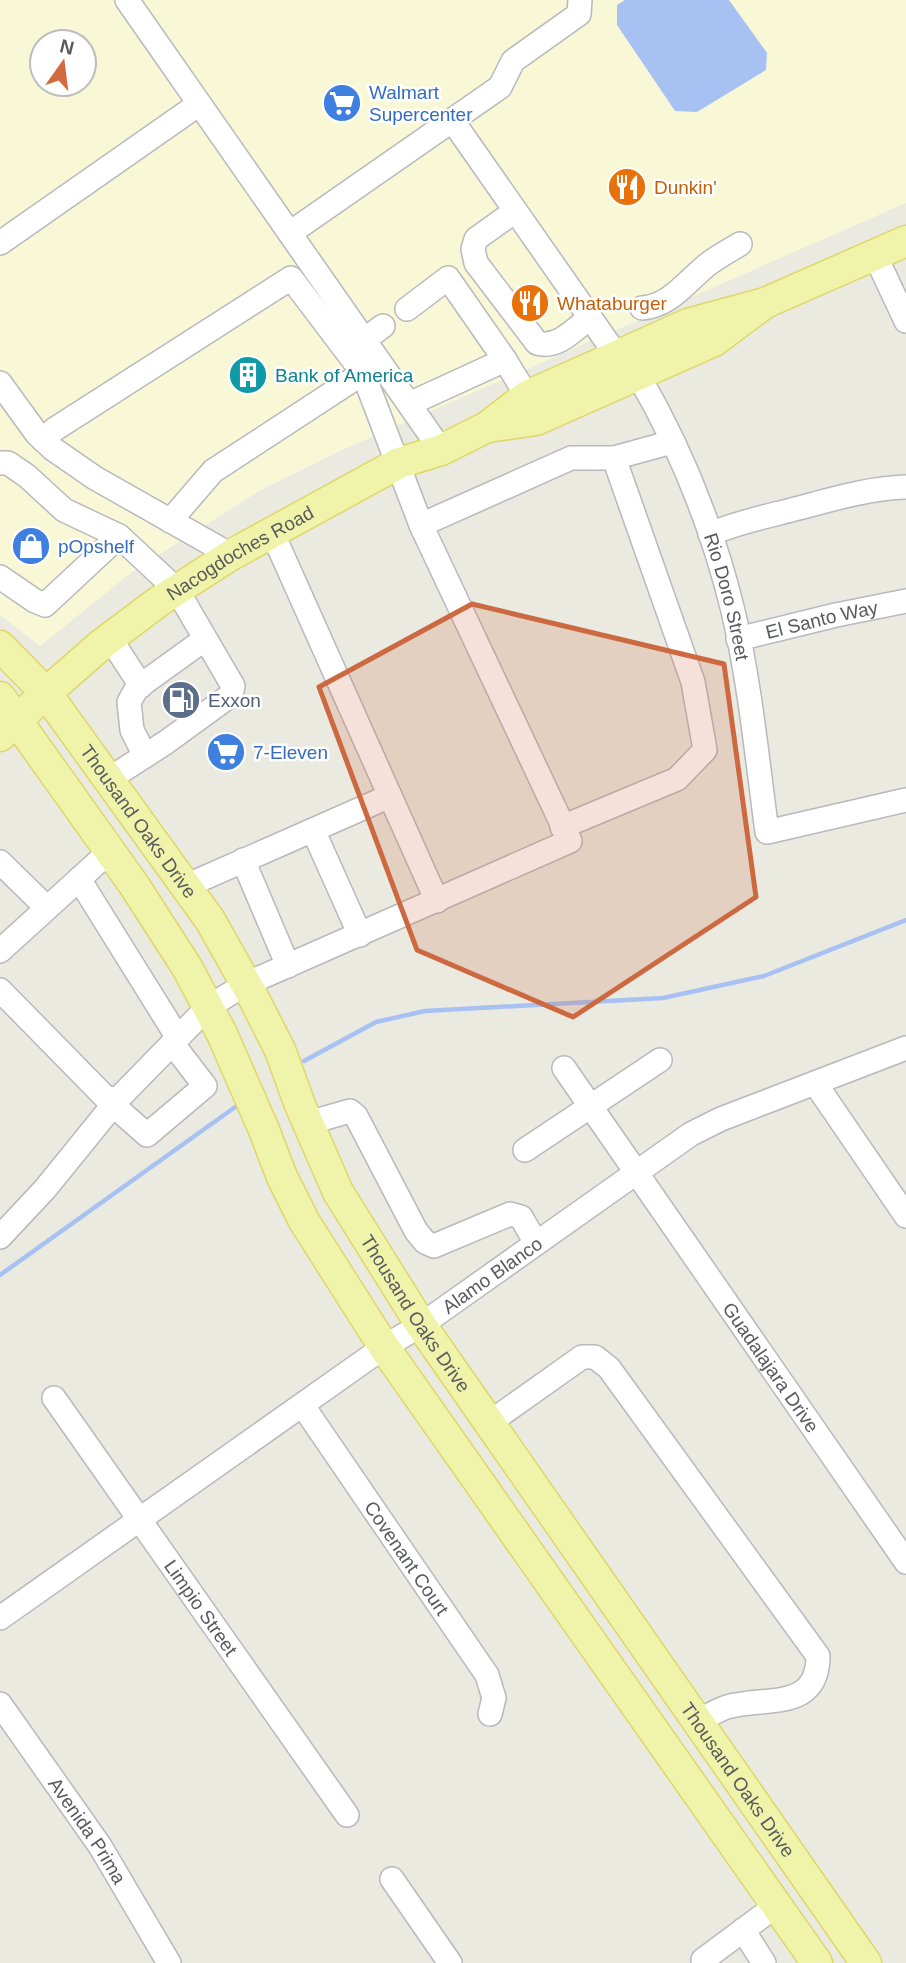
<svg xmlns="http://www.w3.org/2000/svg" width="906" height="1963" viewBox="0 0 906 1963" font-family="Arial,sans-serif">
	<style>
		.commercial { fill: #f8f8d7; fill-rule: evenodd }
		.water { fill: #a7c1f3 }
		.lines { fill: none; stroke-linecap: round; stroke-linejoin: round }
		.stream { stroke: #a7c1f3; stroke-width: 4.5 }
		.minor-casing { stroke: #b8b8bd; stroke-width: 26 }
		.major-casing { stroke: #ded765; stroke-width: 33 }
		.minor { stroke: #fff; stroke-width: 23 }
		.major { stroke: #f0f4ab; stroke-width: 30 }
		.marked { fill: #cc6940; fill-opacity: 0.2; stroke: #cc6940; stroke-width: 5; stroke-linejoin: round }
		.labels { text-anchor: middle; stroke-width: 5; stroke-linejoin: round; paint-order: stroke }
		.shop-label { font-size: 19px; fill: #366cbe; stroke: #fff; text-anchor: start }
		.food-label { font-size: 19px; fill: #c56008; stroke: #fff; text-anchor: start }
		.culture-label { font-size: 19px; fill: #0d838f; stroke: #fff; text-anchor: start }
		.street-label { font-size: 19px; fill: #595a5f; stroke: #fff }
		.service-label { font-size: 19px; fill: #4e5e75; stroke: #fff; text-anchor: start }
	</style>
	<rect width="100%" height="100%" fill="#eaeae0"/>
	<path class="commercial" d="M0,0h906v203l-562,246 -85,42 -127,81 -92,74 -40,-31zM42,42h42v42h-42z"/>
	<polygon class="water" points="625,0 729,0 767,53 766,70 697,112 675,111 617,25 617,5"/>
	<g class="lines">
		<g class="stream">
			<polyline points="304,1061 376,1022 425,1011 663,998 764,976 906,920"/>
			<polyline points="0,1275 238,1105"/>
		</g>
		<g class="minor-casing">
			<g id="minor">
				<polyline points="127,0 441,450"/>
				<polyline points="452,120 617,356"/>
				<path d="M515,211l-39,28 -3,10 3,14 61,80c20,6 37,-13 52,-25"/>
				<polyline points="290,233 500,87 513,61 579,14 580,0"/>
				<polyline points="0,243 199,104"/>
				<polyline points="875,255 906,321"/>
				<path d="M642,308c28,-2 44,-26 65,-43 10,-8 22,-14 33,-21"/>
				<polyline points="407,309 448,278 505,360"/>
				<polyline points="364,340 383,326"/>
				<path id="s1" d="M638,375c42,72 75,154 95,236 17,72 24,147 34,221l139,-32"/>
				<polyline points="0,383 37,434 53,449 95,478 231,555"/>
				<polyline points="409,404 505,360 527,396"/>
				<polyline points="43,440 55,429 291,278 363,373 213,471 170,521"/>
				<polyline points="0,463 8,463 27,476 64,510 119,536 177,590 233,686 231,695 165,743 109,779"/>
				<polyline points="421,525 571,458 614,458 672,442"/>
				<polyline points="272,532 437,901"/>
				<path d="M710,534c28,-12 59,-18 89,-26 34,-9 71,-20 107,-21"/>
				<polyline points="0,577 35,601 45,605 119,536"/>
				<polyline points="110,638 141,686"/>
				<path id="s2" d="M738,639l98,-24 70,-14"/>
				<polyline points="145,756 132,730 129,702 137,688 205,639"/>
				<polyline points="562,827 677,779 705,750 693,682 614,458"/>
				<polyline points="313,830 360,935"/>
				<polyline points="243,860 288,966"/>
				<polyline points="0,862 47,908"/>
				<polyline points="79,879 178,1038"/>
				<polyline points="186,886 390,796"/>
				<polyline points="0,951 110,851"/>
				<polyline points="0,990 106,1098 118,1099 208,1007 246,984 570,841 421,525 363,373"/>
				<path id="s3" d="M564,1068l342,494"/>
				<polyline points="815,1083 906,1216"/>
				<polyline points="113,1105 147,1135 205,1086 172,1043"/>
				<polyline points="308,1123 350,1111 356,1116 416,1231 425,1242 434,1246 510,1214 521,1217 536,1243"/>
				<polyline points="525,1150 660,1060"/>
				<polyline points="0,1237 45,1189 118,1099"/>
				<path id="s4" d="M54,1398l293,417"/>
				<path id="s5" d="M303,1406l184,269 7,23 -4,16"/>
				<path d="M489,1423l93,-66h13l14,11 209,288c0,56 -53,40 -91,51 -10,3 -20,10 -29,14"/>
				<path id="s6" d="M0,1618l384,-271 37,-22 270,-191 30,-15 185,-71"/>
				<path id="s7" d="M0,1704l100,142 69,117"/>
				<polyline points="392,1879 450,1963"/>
				<polyline points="743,1930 764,1963"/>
				<polyline points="705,1963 703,1960 777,1905"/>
			</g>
		</g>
		<g class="major-casing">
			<g id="major">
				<polyline points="765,303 714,341 536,420 487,427 527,396 617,356 688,324 765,303 906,241"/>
				<path id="s8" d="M0,646l46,47 164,227 41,73 29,57 20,55 38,87 83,133 445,638"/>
				<polyline points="0,697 134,885 188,969 222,1034 264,1130 282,1177 304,1221 384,1347 817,1963"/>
				<path id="s9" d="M0,736l46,-43 56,-49 56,-42 73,-47 168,-92 42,-13 46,-23"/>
			</g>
		</g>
		<use href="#minor" class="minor"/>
		<use href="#major" class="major"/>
	</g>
	<path class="marked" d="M472,604l252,60 32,233 -183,120 -156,-67 -98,-263z"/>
	<defs>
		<g id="supermarket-disc" transform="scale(2.0125)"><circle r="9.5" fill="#3f7fe0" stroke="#fff"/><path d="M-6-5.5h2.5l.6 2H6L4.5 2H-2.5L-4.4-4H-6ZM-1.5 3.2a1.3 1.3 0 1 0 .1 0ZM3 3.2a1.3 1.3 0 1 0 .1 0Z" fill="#fff"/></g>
		<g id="restaurant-disc" transform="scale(2.0125)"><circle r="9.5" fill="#e8710a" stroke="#fff"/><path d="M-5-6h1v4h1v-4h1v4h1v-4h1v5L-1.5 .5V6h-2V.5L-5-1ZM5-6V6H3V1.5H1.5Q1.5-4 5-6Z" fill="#fff"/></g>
		<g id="building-disc" transform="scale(2.0125)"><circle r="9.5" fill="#0f9aa8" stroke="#fff"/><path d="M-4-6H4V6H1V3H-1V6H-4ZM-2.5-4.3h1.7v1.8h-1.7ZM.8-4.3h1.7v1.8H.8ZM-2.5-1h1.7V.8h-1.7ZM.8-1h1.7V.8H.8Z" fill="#fff"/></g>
		<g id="shop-disc" transform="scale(2.0125)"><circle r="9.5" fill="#3f7fe0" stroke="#fff"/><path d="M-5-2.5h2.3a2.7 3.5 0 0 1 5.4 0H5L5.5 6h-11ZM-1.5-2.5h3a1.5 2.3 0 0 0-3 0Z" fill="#fff"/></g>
		<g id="fuel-disc" transform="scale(2.0125)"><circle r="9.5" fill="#5c6f8a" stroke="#fff"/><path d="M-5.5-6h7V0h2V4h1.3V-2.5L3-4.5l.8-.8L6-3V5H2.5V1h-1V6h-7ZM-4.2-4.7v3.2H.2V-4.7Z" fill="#fff"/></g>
	</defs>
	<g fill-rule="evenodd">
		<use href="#supermarket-disc" x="342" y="103"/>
		<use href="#restaurant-disc" x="627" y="187"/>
		<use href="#restaurant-disc" x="530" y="303"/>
		<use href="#building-disc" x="248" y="375"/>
		<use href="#shop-disc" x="31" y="546"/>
		<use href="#fuel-disc" x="181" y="700"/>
		<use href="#supermarket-disc" x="226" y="752"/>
	</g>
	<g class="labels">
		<g class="shop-label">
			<text x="369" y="99">Walmart<tspan x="369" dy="22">Supercenter</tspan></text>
			<text x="58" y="553">pOpshelf</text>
			<text x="253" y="759">7-Eleven</text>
		</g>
		<g class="food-label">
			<text x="654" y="194">Dunkin'</text>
			<text x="557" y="310">Whataburger</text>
		</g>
		<g class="culture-label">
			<text x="275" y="382">Bank of America</text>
		</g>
		<g class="street-label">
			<text dy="7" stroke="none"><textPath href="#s9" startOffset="303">Nacogdoches Road</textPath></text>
			<text dy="7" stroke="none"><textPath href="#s1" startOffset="240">Rio Doro Street</textPath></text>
			<text dy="7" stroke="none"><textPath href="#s2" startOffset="86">El Santo Way</textPath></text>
			<text dy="7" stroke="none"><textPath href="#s8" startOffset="224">Thousand Oaks Drive</textPath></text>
			<text dy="7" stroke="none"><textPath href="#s6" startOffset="600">Alamo Blanco</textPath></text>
			<text dy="7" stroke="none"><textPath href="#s8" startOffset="791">Thousand Oaks Drive</textPath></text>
			<text dy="7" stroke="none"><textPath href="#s3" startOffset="364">Guadalajara Drive</textPath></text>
			<text dy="7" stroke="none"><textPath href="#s5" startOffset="184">Covenant Court</textPath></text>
			<text dy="7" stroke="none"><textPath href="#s4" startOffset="256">Limpio Street</textPath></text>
			<text dy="7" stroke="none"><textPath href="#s8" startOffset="1358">Thousand Oaks Drive</textPath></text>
			<text dy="7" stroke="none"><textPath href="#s7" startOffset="154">Avenida Prima</textPath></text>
		</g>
		<g class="service-label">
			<text x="208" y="707">Exxon</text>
		</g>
	</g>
	<g transform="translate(63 63) rotate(14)"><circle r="33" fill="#ffffff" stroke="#bdbdbf" stroke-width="2"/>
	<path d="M0-5L12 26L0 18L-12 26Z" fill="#d26a3e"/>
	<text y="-10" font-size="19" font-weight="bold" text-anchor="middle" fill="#595a5f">N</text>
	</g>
</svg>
